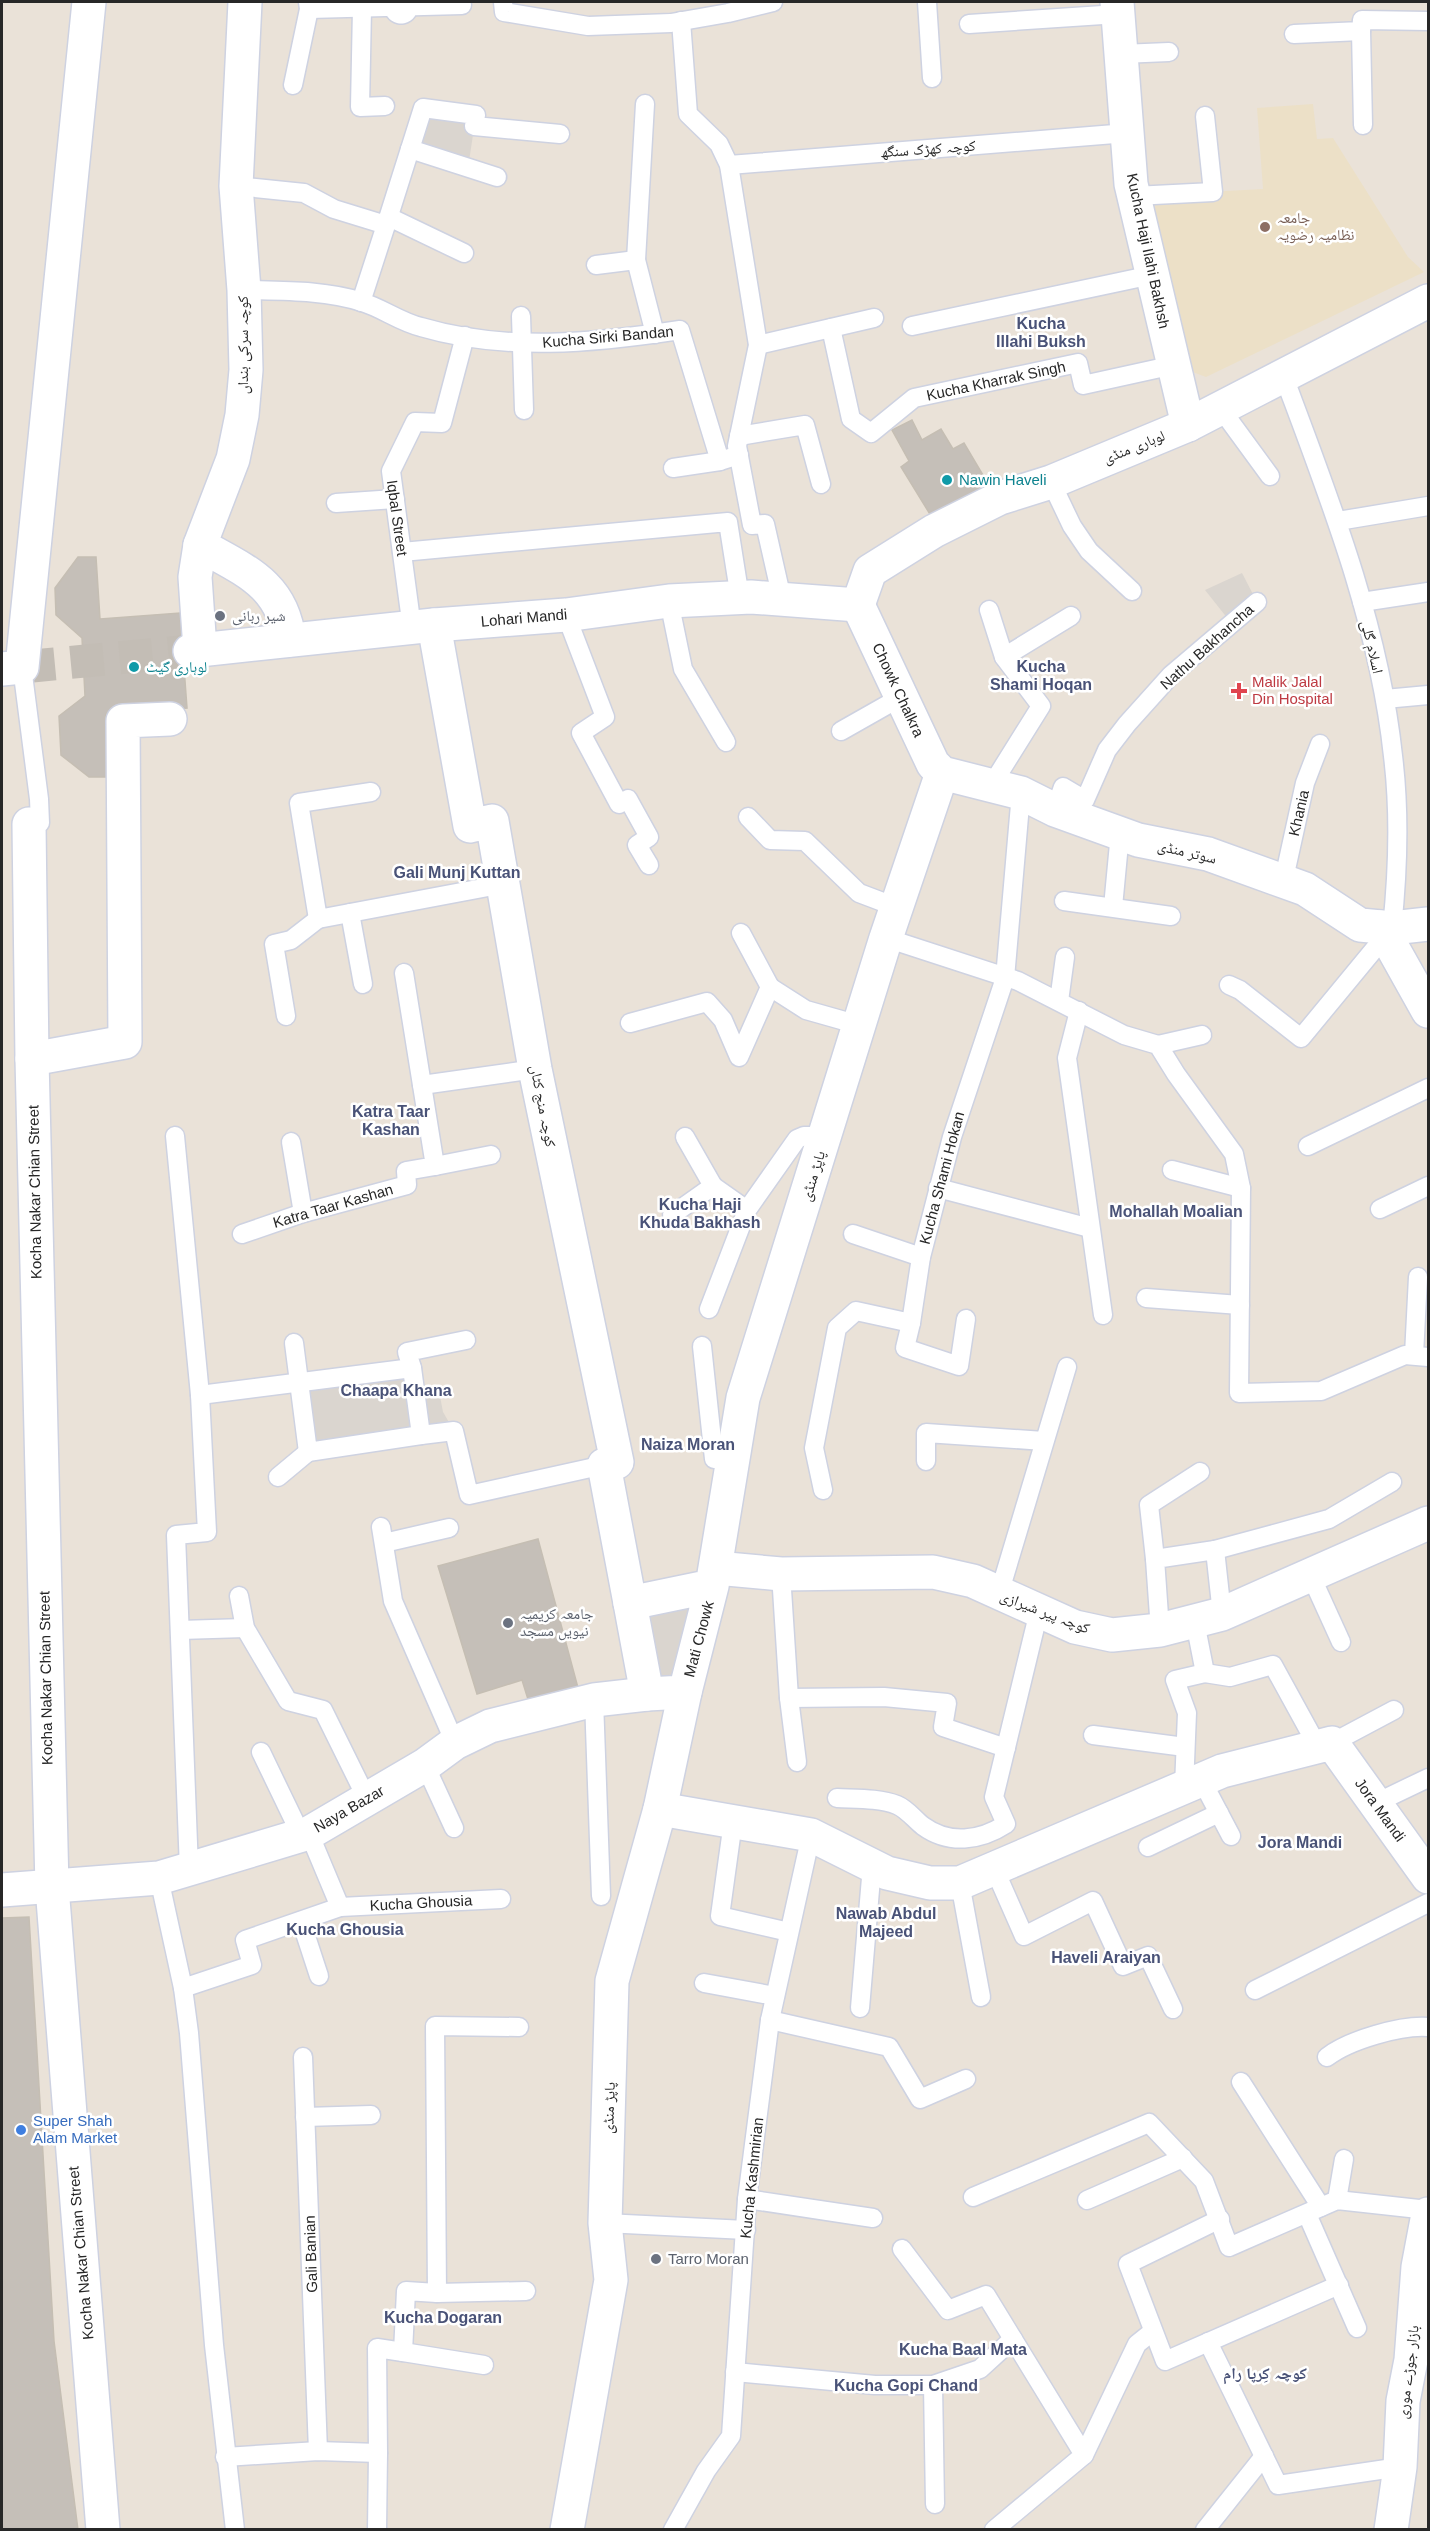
<svg xmlns="http://www.w3.org/2000/svg" width="1430" height="2531" viewBox="0 0 1430 2531" font-family="Helvetica,'Noto Naskh Arabic',sans-serif">
	<style>
		.education { fill: #ece0c7 }
		.plaza { fill: #dad5cf }
		.building { fill: #c5bfb8; stroke: #c5beb3; stroke-width: 1.5 }
		.lines { fill: none; stroke-linecap: round; stroke-linejoin: round }
		.minor-tunnel { stroke: #c3bdb5; stroke-width: 33; stroke-dasharray: 33 16; stroke-linecap: butt }
		.service-casing { stroke: #ced2e1; stroke-width: 21 }
		.minor-casing { stroke: #ced2e1; stroke-width: 36 }
		.service { stroke: #fff; stroke-width: 18 }
		.minor { stroke: #fff; stroke-width: 33 }
		.education-dot { fill: #8d6e63; stroke: #fff; stroke-width: 2 }
		.culture-dot { fill: #0f9aa8; stroke: #fff; stroke-width: 2 }
		.worship-dot { fill: #6b7280; stroke: #fff; stroke-width: 2 }
		.health-dot { fill: #e0444e; stroke: #fff; stroke-width: 2 }
		.shop-dot { fill: #3f7fe0; stroke: #fff; stroke-width: 2 }
		.labels { text-anchor: middle; stroke-width: 5; stroke-linejoin: round; paint-order: stroke }
		.street-label { font-size: 15px; fill: #272727; stroke: #fff }
		.education-label { font-size: 15px; fill: #785e54; stroke: #fff; text-anchor: start }
		.culture-label { font-size: 15px; fill: #0d838f; stroke: #fff; text-anchor: start }
		.worship-label { font-size: 15px; fill: #5b616d; stroke: #fff; text-anchor: start }
		.health-label { font-size: 15px; fill: #be3a42; stroke: #fff; text-anchor: start }
		.shop-label { font-size: 15px; fill: #366cbe; stroke: #fff; text-anchor: start }
		.neighbourhood-label { font-size: 16px; font-weight: bold; fill: #495277; stroke: #fff }
	</style>
	<rect width="100%" height="100%" fill="#eae2d8"/>
	<polygon class="education" points="1313,104 1317,139 1333,138 1408,257 1424,272 1206,377 1174,365 1134,196 1263,189 1257,108"/>
	<g class="plaza">
		<polygon points="423,108 476,115 468,168 410,149"/>
		<polygon points="1242,573 1257,602 1232,624 1205,590"/>
		<polygon points="412,1368 415,1394 439,1391 443,1412 454,1431 308,1452 299,1383"/>
		<polygon points="712,1586 685,1692 647,1694 630,1603"/>
	</g>
	<g class="building">
		<polygon points="912,420 922,440 941,429 953,449 964,443 993,492 936,524 901,467 909,461 892,430"/>
		<polygon points="78,557 96,557 100,619 180,613 187,708 106,714 107,777 89,777 61,755 59,716 85,696 82,638 56,615 55,588"/>
		<polygon points="538,1539 581,1699 532,1712 522,1680 477,1694 438,1566"/>
		<polygon points="29,1917 54,2341 78,2530 2,2530 2,1918"/>
	</g>
	<g class="lines">
		<polyline class="minor-tunnel" points="22,667 190,651"/>
		<g class="service-casing">
			<g id="service">
				<polyline points="503,2 504,12 588,26 671,23 728,13 773,2"/>
				<polyline points="927,2 932,78"/>
				<polyline points="362,8 360,107 385,106"/>
				<polyline points="309,9 462,5"/>
				<polyline points="681,21 688,114 719,144 729,165 758,345 737,446 752,525 765,524 782,599"/>
				<polyline points="969,24 1118,14"/>
				<polyline points="1361,31 1363,125"/>
				<polyline points="1294,34 1361,31 1362,20 1428,21"/>
				<polyline points="1121,54 1169,52"/>
				<polyline points="293,85 309,9 308,2"/>
				<polyline points="645,104 636,260 655,334"/>
				<polyline points="410,149 497,177"/>
				<polyline points="729,165 1127,133"/>
				<polyline points="236,186 304,193 334,209 386,225 423,108 476,115 474,126 560,134"/>
				<polyline points="1134,196 1213,192 1205,116"/>
				<polyline points="389,217 464,253"/>
				<polyline points="596,265 636,260"/>
				<path d="M244,290c38,1 81,0 118,12 20,6 38,20 59,25 85,25 173,16 259,3l40,131 19,-6"/>
				<polyline points="361,302 386,225"/>
				<polyline points="521,316 524,410"/>
				<polyline points="912,326 1152,275"/>
				<polyline points="831,328 851,419 871,433 914,398 1078,363 1083,385 1174,365"/>
				<polyline points="758,345 874,318"/>
				<path d="M1284,377c46,123 95,247 109,379 7,57 5,115 -1,172"/>
				<polyline points="1221,409 1270,476"/>
				<polyline points="739,436 805,425 821,484"/>
				<polyline points="673,468 720,461"/>
				<polyline points="1051,482 1072,526 1089,551 1132,591"/>
				<polyline points="336,503 395,499"/>
				<polyline points="1338,521 1428,506"/>
				<polyline points="402,552 728,522 740,598"/>
				<polyline points="669,601 683,669 726,742"/>
				<polyline points="1362,602 1428,592"/>
				<polyline points="989,610 1004,657 1041,706 991,786"/>
				<polyline points="566,615 605,717 581,733 619,804 628,799 649,837 637,845 649,865"/>
				<polyline points="412,628 391,471 415,422 442,423 465,336"/>
				<polyline points="1004,657 1071,616"/>
				<polyline points="22,667 39,799 40,823"/>
				<polyline points="1385,699 1428,695"/>
				<polyline points="841,731 901,697"/>
				<polyline points="371,792 299,803 318,919 504,884"/>
				<polyline points="1055,810 1063,787 1085,800 1107,750 1127,724 1171,675 1257,602"/>
				<polyline points="748,817 770,840 805,841 859,893 896,907"/>
				<polyline points="1283,883 1305,783 1320,744"/>
				<polyline points="1064,901 1171,916"/>
				<polyline points="1113,907 1120,833"/>
				<polyline points="350,913 363,984"/>
				<polyline points="741,933 770,987"/>
				<polyline points="886,938 1018,981 1124,1035 1158,1045 1176,1074 1234,1154 1241,1188 1239,1393 1321,1391 1405,1355 1428,1357"/>
				<polyline points="1229,985 1240,990 1301,1038 1386,935"/>
				<polyline points="1059,1001 1065,957"/>
				<polyline points="1079,1011 1067,1058 1103,1315"/>
				<polyline points="286,1016 274,944 291,940 318,919"/>
				<polyline points="630,1023 707,1002 723,1020 739,1057 770,987 806,1010 859,1025"/>
				<polyline points="1158,1045 1202,1035"/>
				<polyline points="422,1085 535,1069"/>
				<polyline points="175,1136 200,1395 207,1532 176,1535 189,1869"/>
				<polyline points="685,1137 713,1186"/>
				<polyline points="291,1142 303,1213"/>
				<polyline points="1308,1146 1428,1088"/>
				<polyline points="435,1166 491,1155"/>
				<polyline points="1172,1170 1241,1188"/>
				<polyline points="938,1188 1090,1228"/>
				<polyline points="1380,1209 1428,1186"/>
				<polyline points="672,1215 713,1186 747,1210"/>
				<polyline points="242,1234 303,1213 407,1185 406,1171 435,1166 404,973"/>
				<polyline points="853,1234 921,1257"/>
				<polyline points="1146,1298 1240,1305"/>
				<polyline points="709,1309 747,1210 797,1139 804,1136 825,1136"/>
				<polyline points="911,1323 905,1348 959,1366 966,1319"/>
				<polyline points="294,1343 308,1452 421,1435"/>
				<polyline points="702,1346 714,1459 733,1458"/>
				<polyline points="1414,1355 1418,1277"/>
				<polyline points="412,1368 407,1352 466,1340"/>
				<polyline points="200,1395 412,1368 421,1435 454,1431 469,1495 604,1465"/>
				<polyline points="926,1461 926,1433 1044,1441"/>
				<polyline points="278,1477 308,1452"/>
				<polyline points="823,1490 814,1448 837,1328 856,1311 911,1323 921,1257 952,1137 1005,978 1021,793"/>
				<polyline points="381,1527 393,1601 455,1743"/>
				<polyline points="384,1543 449,1528"/>
				<polyline points="1215,1550 1329,1519 1392,1482"/>
				<polyline points="1155,1559 1149,1505 1200,1472"/>
				<polyline points="781,1574 789,1698 797,1762"/>
				<polyline points="1311,1576 1341,1642"/>
				<polyline points="999,1594 1067,1367"/>
				<polyline points="239,1596 245,1628 288,1701 323,1710 367,1799"/>
				<polyline points="180,1630 245,1628"/>
				<polyline points="1160,1630 1155,1559 1215,1550 1222,1614"/>
				<polyline points="1205,1673 1230,1677 1273,1665 1318,1747"/>
				<polyline points="789,1698 884,1697 947,1703 943,1727 1006,1748"/>
				<polyline points="594,1700 601,1896"/>
				<polyline points="1093,1735 1185,1747"/>
				<polyline points="1332,1743 1394,1710"/>
				<polyline points="261,1752 301,1835"/>
				<polyline points="425,1765 454,1828"/>
				<polyline points="1201,1779 1231,1836"/>
				<polyline points="1184,1787 1187,1713 1175,1680 1205,1673 1195,1622"/>
				<path d="M837,1798c19,1 42,0 60,7 10,4 18,15 26,21 26,19 57,15 83,-2l-12,-27 45,-186"/>
				<polyline points="1376,1803 1428,1778"/>
				<polyline points="733,1822 720,1916 789,1932"/>
				<polyline points="1148,1847 1219,1813"/>
				<polyline points="994,1868 1024,1936 1093,1901 1123,1966 1148,1956 1173,2009"/>
				<polyline points="159,1878 183,1988 189,2033 214,2345 235,2530"/>
				<polyline points="960,1883 981,1997"/>
				<polyline points="340,1907 501,1899"/>
				<polyline points="301,1921 319,1976"/>
				<polyline points="704,1983 775,1996"/>
				<polyline points="183,1988 252,1965 245,1940 340,1907 309,1833"/>
				<polyline points="1255,1990 1428,1903"/>
				<polyline points="860,2008 872,1866"/>
				<polyline points="770,2020 889,2047 920,2099 966,2079"/>
				<polyline points="303,2057 318,2451"/>
				<path d="M1327,2057c22,-17 74,-32 101,-30"/>
				<polyline points="1241,2082 1321,2207"/>
				<polyline points="305,2117 371,2115"/>
				<polyline points="973,2197 1149,2123 1204,2181 1229,2247 1337,2200 1428,2210"/>
				<polyline points="747,2199 873,2218"/>
				<polyline points="1087,2200 1183,2158"/>
				<polyline points="1337,2200 1344,2159"/>
				<polyline points="1307,2214 1357,2328"/>
				<polyline points="1220,2219 1128,2264 1165,2361 1339,2285"/>
				<polyline points="605,2223 746,2230"/>
				<polyline points="902,2249 948,2310 986,2295 1084,2455 994,2530"/>
				<polyline points="437,2293 526,2291"/>
				<polyline points="1208,2342 1278,2485 1400,2467"/>
				<polyline points="403,2352 484,2365"/>
				<polyline points="735,2372 875,2385 933,2385 980,2369 1013,2339"/>
				<polyline points="933,2385 935,2504"/>
				<polyline points="1084,2455 1137,2344 1152,2332"/>
				<polyline points="225,2457 318,2451 378,2453 377,2348 403,2352 406,2291 437,2293 435,2026 519,2027"/>
				<polyline points="377,2530 378,2453"/>
				<polyline points="673,2530 706,2471 731,2436 747,2199 770,2020 811,1835"/>
				<polyline points="1205,2530 1264,2456"/>
			</g>
		</g>
		<g class="minor-casing">
			<g id="minor">
				<path d="M245,2l-9,184 8,104 2,80 -4,45 -9,44 -33,86c44,25 83,39 89,95"/>
				<polyline points="400,2 401,7"/>
				<polyline points="1117,2 1131,184 1188,425"/>
				<polyline points="858,605 933,764 942,773 1021,793 1055,810 1138,840 1208,854 1305,889 1360,925 1392,928 1428,924"/>
				<polyline points="858,605 870,571 934,531 1000,498 1051,482 1188,425 1428,301"/>
				<polyline points="434,625 470,826 492,821 535,1069 617,1462 604,1465 630,1603"/>
				<polyline points="200,649 195,577 200,545"/>
				<polyline points="190,651 434,625 566,615 669,601 751,597 858,605"/>
				<polyline points="2,669 22,667 89,2"/>
				<polyline points="29,824 32,1059 52,1887 103,2530"/>
				<polyline points="1381,927 1428,1011"/>
				<polyline points="32,1059 125,1042 123,721 170,719"/>
				<polyline points="716,1568 781,1574 933,1572 973,1581 1075,1627 1112,1635 1160,1630 1222,1614 1428,1523"/>
				<polyline points="712,1586 630,1603 647,1694 685,1692 712,1586 743,1398 886,938 942,773"/>
				<polyline points="660,1809 811,1835 887,1873 930,1883 960,1883 1222,1771 1332,1743 1428,1877"/>
				<polyline points="2,1890 159,1878 309,1833 425,1765 455,1743 490,1726 594,1700 647,1694"/>
				<polyline points="567,2530 611,2280 605,2223 612,1981 660,1809 685,1692"/>
				<polyline points="1391,2530 1400,2467 1403,2401 1411,2360 1418,2267 1428,2214"/>
			</g>
		</g>
		<use href="#service" class="service"/>
		<use href="#minor" class="minor"/>
	</g>
	<circle class="education-dot" cx="1265" cy="227" r="6"/>
	<g class="culture-dot">
		<circle cx="947" cy="480" r="6"/>
		<circle cx="134" cy="667" r="6"/>
	</g>
	<g class="worship-dot">
		<circle cx="220" cy="616" r="6"/>
		<circle cx="508" cy="1623" r="6"/>
		<circle cx="656" cy="2259" r="6"/>
	</g>
	<path class="health-dot" d="M1236 682h6v6h6v6h-6v6h-6v-6h-6v-6h6z"/>
	<circle class="shop-dot" cx="21" cy="2130" r="6"/>
	<g class="labels">
		<g class="street-label">
			<text transform="translate(928 149) rotate(-4)" y="5">کوچہ کھڑک سنگھ</text>
			<text transform="translate(1148 251) rotate(78)" y="5">Kucha Haji Ilahi Bakhsh</text>
			<text transform="translate(608 337) rotate(-5)" y="5">Kucha Sirki Bandan</text>
			<text transform="translate(243 345) rotate(-90)" y="5">کوچہ سرکی بنداں</text>
			<text transform="translate(996 381) rotate(-12)" y="5">Kucha Kharrak Singh</text>
			<text transform="translate(1134 447) rotate(-22)" y="5">لوہاری منڈی</text>
			<text transform="translate(397 518) rotate(82)" y="5">Iqbal Street</text>
			<text transform="translate(524 618) rotate(-5)" y="5">Lohari Mandi</text>
			<text transform="translate(1207 647) rotate(-42)" y="5">Nathu Bakhancha</text>
			<text transform="translate(1372 647) rotate(77)" y="5">اسلام گلی</text>
			<text transform="translate(898 690) rotate(65)" y="5">Chowk Chalkra</text>
			<text transform="translate(1299 813) rotate(-77)" y="5">Khania</text>
			<text transform="translate(1187 852) rotate(13)" y="5">سوتر منڈی</text>
			<text transform="translate(543 1106) rotate(79)" y="5">کوچہ منج کٹاں</text>
			<text transform="translate(813 1176) rotate(-73)" y="5">پاپڑ منڈی</text>
			<text transform="translate(942 1178) rotate(-75)" y="5">Kucha Shami Hokan</text>
			<text transform="translate(35 1192) rotate(-91)" y="5">Kocha Nakar Chian Street</text>
			<text transform="translate(333 1206) rotate(-16)" y="5">Katra Taar Kashan</text>
			<text transform="translate(1045 1612) rotate(21)" y="5">کوچہ پیر شیرازی</text>
			<text transform="translate(699 1639) rotate(-75)" y="5">Mati Chowk</text>
			<text transform="translate(46 1678) rotate(-91)" y="5">Kocha Nakar Chian Street</text>
			<text transform="translate(349 1809) rotate(-30)" y="5">Naya Bazar</text>
			<text transform="translate(1380 1810) rotate(54)" y="5">Jora Mandi</text>
			<text transform="translate(421 1903) rotate(-3)" y="5">Kucha Ghousia</text>
			<text transform="translate(609 2108) rotate(-88)" y="5">پاپڑ منڈی</text>
			<text transform="translate(752 2178) rotate(-84)" y="5">Kucha Kashmirian</text>
			<text transform="translate(81 2253) rotate(-95)" y="5">Kocha Nakar Chian Street</text>
			<text transform="translate(311 2254) rotate(-92)" y="5">Gali Banian</text>
			<text transform="translate(1408 2372) rotate(-83)" y="5">بازار جوڑے موری</text>
		</g>
		<g class="education-label">
			<text x="1277" y="223">جامعہ<tspan x="1277" dy="17">نظامیہ رضویہ</tspan></text>
		</g>
		<g class="culture-label">
			<text x="959" y="485">Nawin Haveli</text>
			<text x="146" y="672">لوہاری گیٹ</text>
		</g>
		<g class="worship-label">
			<text x="232" y="621">شیر ربانی</text>
			<text x="520" y="1619">جامعہ کریمیہ<tspan x="520" dy="17">نیویں مسجد</tspan></text>
			<text x="668" y="2264">Tarro Moran</text>
		</g>
		<g class="health-label">
			<text x="1252" y="687">Malik Jalal<tspan x="1252" dy="17">Din Hospital</tspan></text>
		</g>
		<g class="shop-label">
			<text x="33" y="2126">Super Shah<tspan x="33" dy="17">Alam Market</tspan></text>
		</g>
		<g class="neighbourhood-label">
			<text x="1041" y="329">Kucha<tspan x="1041" dy="18">Illahi Buksh</tspan></text>
			<text x="1041" y="672">Kucha<tspan x="1041" dy="18">Shami Hoqan</tspan></text>
			<text x="457" y="878">Gali Munj Kuttan</text>
			<text x="391" y="1117">Katra Taar<tspan x="391" dy="18">Kashan</tspan></text>
			<text x="700" y="1210">Kucha Haji<tspan x="700" dy="18">Khuda Bakhash</tspan></text>
			<text x="1176" y="1217">Mohallah Moalian</text>
			<text x="396" y="1396">Chaapa Khana</text>
			<text x="688" y="1450">Naiza Moran</text>
			<text x="1300" y="1848">Jora Mandi</text>
			<text x="886" y="1919">Nawab Abdul<tspan x="886" dy="18">Majeed</tspan></text>
			<text x="345" y="1935">Kucha Ghousia</text>
			<text x="1106" y="1963">Haveli Araiyan</text>
			<text x="443" y="2323">Kucha Dogaran</text>
			<text x="963" y="2355">Kucha Baal Mata</text>
			<text x="1265" y="2379">کوچہ کِرپا رام</text>
			<text x="906" y="2391">Kucha Gopi Chand</text>
		</g>
	</g>
	<rect width="1430" height="2531" fill="none" stroke="#272727" stroke-width="6"/>
</svg>
